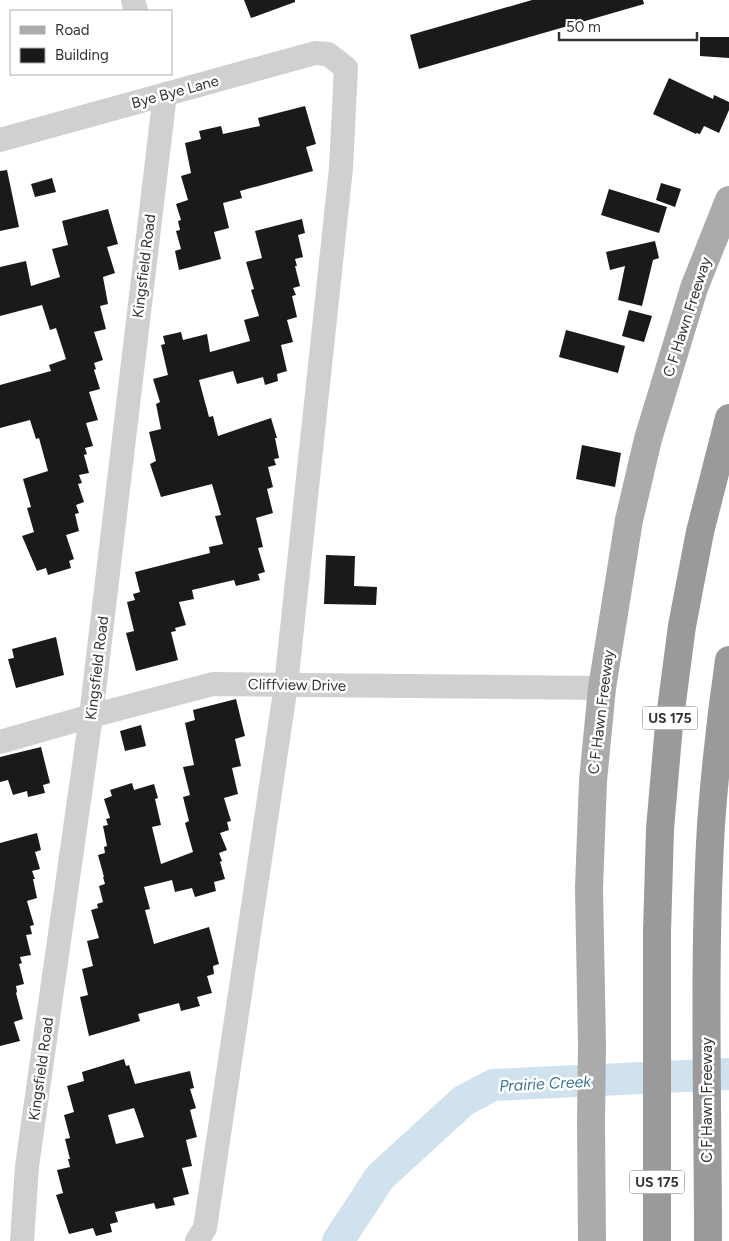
<svg xmlns="http://www.w3.org/2000/svg" width="729" height="1241" viewBox="0 0 729 1241" font-family="Figtree,sans-serif">
	<style>
		.lines { fill: none; stroke-linecap: round; stroke-linejoin: round }
		.river { stroke: #cfe2ee; stroke-width: 32 }
		.building { fill: #1a1a1a; fill-rule: evenodd }
		.minor { stroke: #d0d0d0; stroke-width: 24 }
		.major { stroke: #ababab; stroke-width: 28 }
		.highway { stroke: #9a9a9a; stroke-width: 28 }
		.labels { text-anchor: middle; stroke-width: 5; stroke-linejoin: round; paint-order: stroke }
		.shield { fill: #fff; stroke: #707070; stroke-width: 1 }
		.shield-label { font-size: 14px; font-weight: bold; fill: #333 }
		.street-label { font-size: 15px; fill: #333; stroke: #fff }
		.water-label { font-size: 16px; font-style: italic; fill: #3f7597; stroke: #fff }
	</style>
	<rect width="100%" height="100%" fill="#fff"/>
	<g class="lines">
		<polyline class="river" points="338,1241 380,1177 463,1101 493,1085 729,1074"/>
	</g>
	<g class="building">
		<polygon points="244,0 295,0 295,2 251,18"/>
		<polygon points="532,0 643,0 644,4 419,69 410,35"/>
		<polygon points="700,37 729,37 729,58 700,56"/>
		<polygon points="669,78 713,99 714,95 729,102 729,110 719,133 704,126 700,134 696,133 696,134 653,114"/>
		<polygon points="305,106 316,144 306,147 313,171 240,191 242,198 223,203 229,228 214,232 221,259 179,270 175,251 181,249 176,231 180,230 178,221 181,220 176,204 188,200 181,176 191,173 185,143 201,139 199,131 221,126 223,134 260,126 258,118"/>
		<polygon points="7,170 19,227 0,231 0,171"/>
		<polygon points="52,178 56,192 35,197 31,184"/>
		<polygon points="661,183 681,189 675,207 656,200"/>
		<polygon points="609,189 667,207 659,233 601,215"/>
		<polygon points="108,209 118,244 107,247 115,273 103,277 108,304 100,306 106,329 94,332 103,360 94,363 96,369 94,370 100,389 89,392 98,420 86,423 93,446 85,448 87,454 84,455 89,473 79,475 82,483 78,484 84,502 76,505 79,513 75,514 79,531 66,535 74,559 69,561 71,568 48,575 46,568 37,571 22,536 34,532 27,508 31,507 23,479 48,471 39,438 36,439 30,420 0,428 0,385 51,371 49,365 66,359 56,328 50,330 42,305 0,316 0,267 26,261 31,286 60,277 52,249 68,245 62,221"/>
		<polygon points="302,219 305,233 298,235 303,257 295,259 297,266 295,266 300,286 293,288 296,295 292,296 297,317 287,320 293,342 281,345 287,371 277,374 278,381 265,385 263,377 237,384 233,371 199,380 209,417 213,416 218,436 271,418 277,438 275,438 279,458 274,459 276,465 268,467 273,487 267,489 273,513 256,518 263,547 258,548 265,572 258,574 260,580 236,586 234,580 192,590 194,599 179,602 186,625 175,628 176,631 171,632 178,660 136,671 126,633 134,631 127,602 135,600 133,594 140,592 135,572 210,553 209,547 223,544 215,516 221,515 212,484 161,497 150,464 156,461 149,432 161,429 156,404 160,402 153,379 168,375 161,345 165,344 163,336 181,332 183,340 207,334 210,352 250,341 244,320 259,316 251,290 254,289 246,262 262,258 255,231"/>
		<polygon points="655,241 659,258 653,260 642,306 618,300 625,266 610,270 606,252"/>
		<polygon points="629,310 652,316 644,342 622,336"/>
		<polygon points="566,330 625,346 618,373 559,357"/>
		<polygon points="582,445 621,453 615,487 576,479"/>
		<polygon points="326,555 355,556 354,586 377,587 376,605 324,604"/>
		<polygon points="56,637 64,675 16,688 8,659 14,658 12,649"/>
		<polygon points="236,699 245,736 235,739 241,766 232,768 238,794 224,798 231,821 227,822 229,830 220,833 227,850 219,853 222,861 220,862 225,879 214,882 216,891 195,897 192,888 175,892 172,880 144,887 150,909 145,910 154,944 209,927 219,964 213,966 214,974 207,976 212,993 197,997 200,1006 181,1011 179,1003 138,1014 140,1021 89,1036 80,997 88,995 82,969 93,966 87,941 99,938 91,910 98,908 97,904 103,902 99,886 105,884 103,877 104,877 98,855 105,853 104,847 107,846 103,826 108,825 106,819 110,818 104,799 112,796 110,790 132,783 134,790 154,784 158,798 155,799 161,825 152,827 161,864 193,852 185,823 189,821 183,797 190,795 183,767 194,765 185,723 195,720 193,710"/>
		<polygon points="141,725 146,746 125,751 120,731"/>
		<polygon points="41,747 50,783 43,785 45,793 28,797 27,791 13,795 8,780 0,782 0,757"/>
		<polygon points="37,833 41,850 35,852 40,869 32,871 35,879 33,879 37,898 27,901 34,925 30,926 32,934 26,935 31,955 20,957 22,963 19,964 24,984 16,986 17,992 16,993 23,1019 14,1022 20,1041 0,1046 0,843"/>
		<path d="M124,1059l2,7 3,-1 6,19 55,-13 4,17 -4,1 6,19 -6,2 7,27 -11,3 6,26 -10,2 7,26 -16,4 2,7 -19,4 -2,-6 -39,9 3,10 -8,2 2,8 -16,4 -3,-8 -24,6 -13,-39 7,-2 -6,-23 13,-3 -2,-8h2l-5,-20 5,-1 -6,-23 10,-3 -7,-26 17,-5 -2,-9zM134,1108l10,29 -28,7 -8,-29z"/>
	</g>
	<g class="lines">
		<g class="minor">
			<polyline points="133,0 136,11"/>
			<polyline points="0,140 315,53 328,54 346,68 341,168 286,685 205,1228 197,1241"/>
			<polyline points="0,742 91,716 213,684 602,688"/>
			<polyline points="22,1241 27,1166 91,716 165,94"/>
		</g>
		<polyline class="major" points="592,1241 591,1123 592,1044 589,888 593,781 602,688 629,520 648,439 694,288 729,200"/>
		<g class="highway">
			<polyline points="657,1241 657,932 660,829 669,725 682,626 700,532 729,418"/>
			<path d="M708,1241c0,-138 -5,-278 3,-416 4,-55 10,-110 18,-165"/>
		</g>
	</g>
	<g class="labels">
		<g class="shield">
			<rect x="642.5" y="706.5" width="55" height="23" rx="4"/>
			<rect x="629.5" y="1170.5" width="55" height="23" rx="4"/>
		</g>
		<g class="shield-label">
			<text x="670" y="723">US 175</text>
			<text x="657" y="1187">US 175</text>
		</g>
		<g class="street-label">
			<text transform="translate(175 92) rotate(-15)" y="5">Bye Bye Lane</text>
			<text transform="translate(144 266) rotate(-83)" y="5">Kingsfield Road</text>
			<text transform="translate(687 317) rotate(-72)" y="5">C F Hawn Freeway</text>
			<text transform="translate(97 668) rotate(-83)" y="5">Kingsfield Road</text>
			<text transform="translate(297 685) rotate(1)" y="5">Cliffview Drive</text>
			<text transform="translate(601 712) rotate(-83)" y="5">C F Hawn Freeway</text>
			<text transform="translate(41 1069) rotate(-82)" y="5">Kingsfield Road</text>
			<text transform="translate(707 1100) rotate(-90)" y="5">C F Hawn Freeway</text>
		</g>
		<g class="water-label">
			<text transform="translate(545 1083) rotate(-3)" y="6">Prairie Creek</text>
		</g>
	</g>
	<rect x="10" y="10" width="162" height="65" fill="#ffffff" stroke="#adadad"/>
	<rect x="20" y="26" width="25" height="8" fill="#ababab" stroke="#adadad"/>
	<text x="55" y="35" font-size="15" fill="#333333">Road</text>
	<rect x="20" y="48" width="25" height="15" fill="#1a1a1a" stroke="#adadad"/>
	<text x="55" y="60" font-size="15" fill="#333333">Building</text>
	<path d="M559 32v8h138v-8" fill="none" stroke="#333333" stroke-width="2.5"/>
	<text x="566" y="32" font-size="15" fill="#333333" stroke="#ffffff" stroke-width="4" paint-order="stroke">50 m</text>
</svg>
